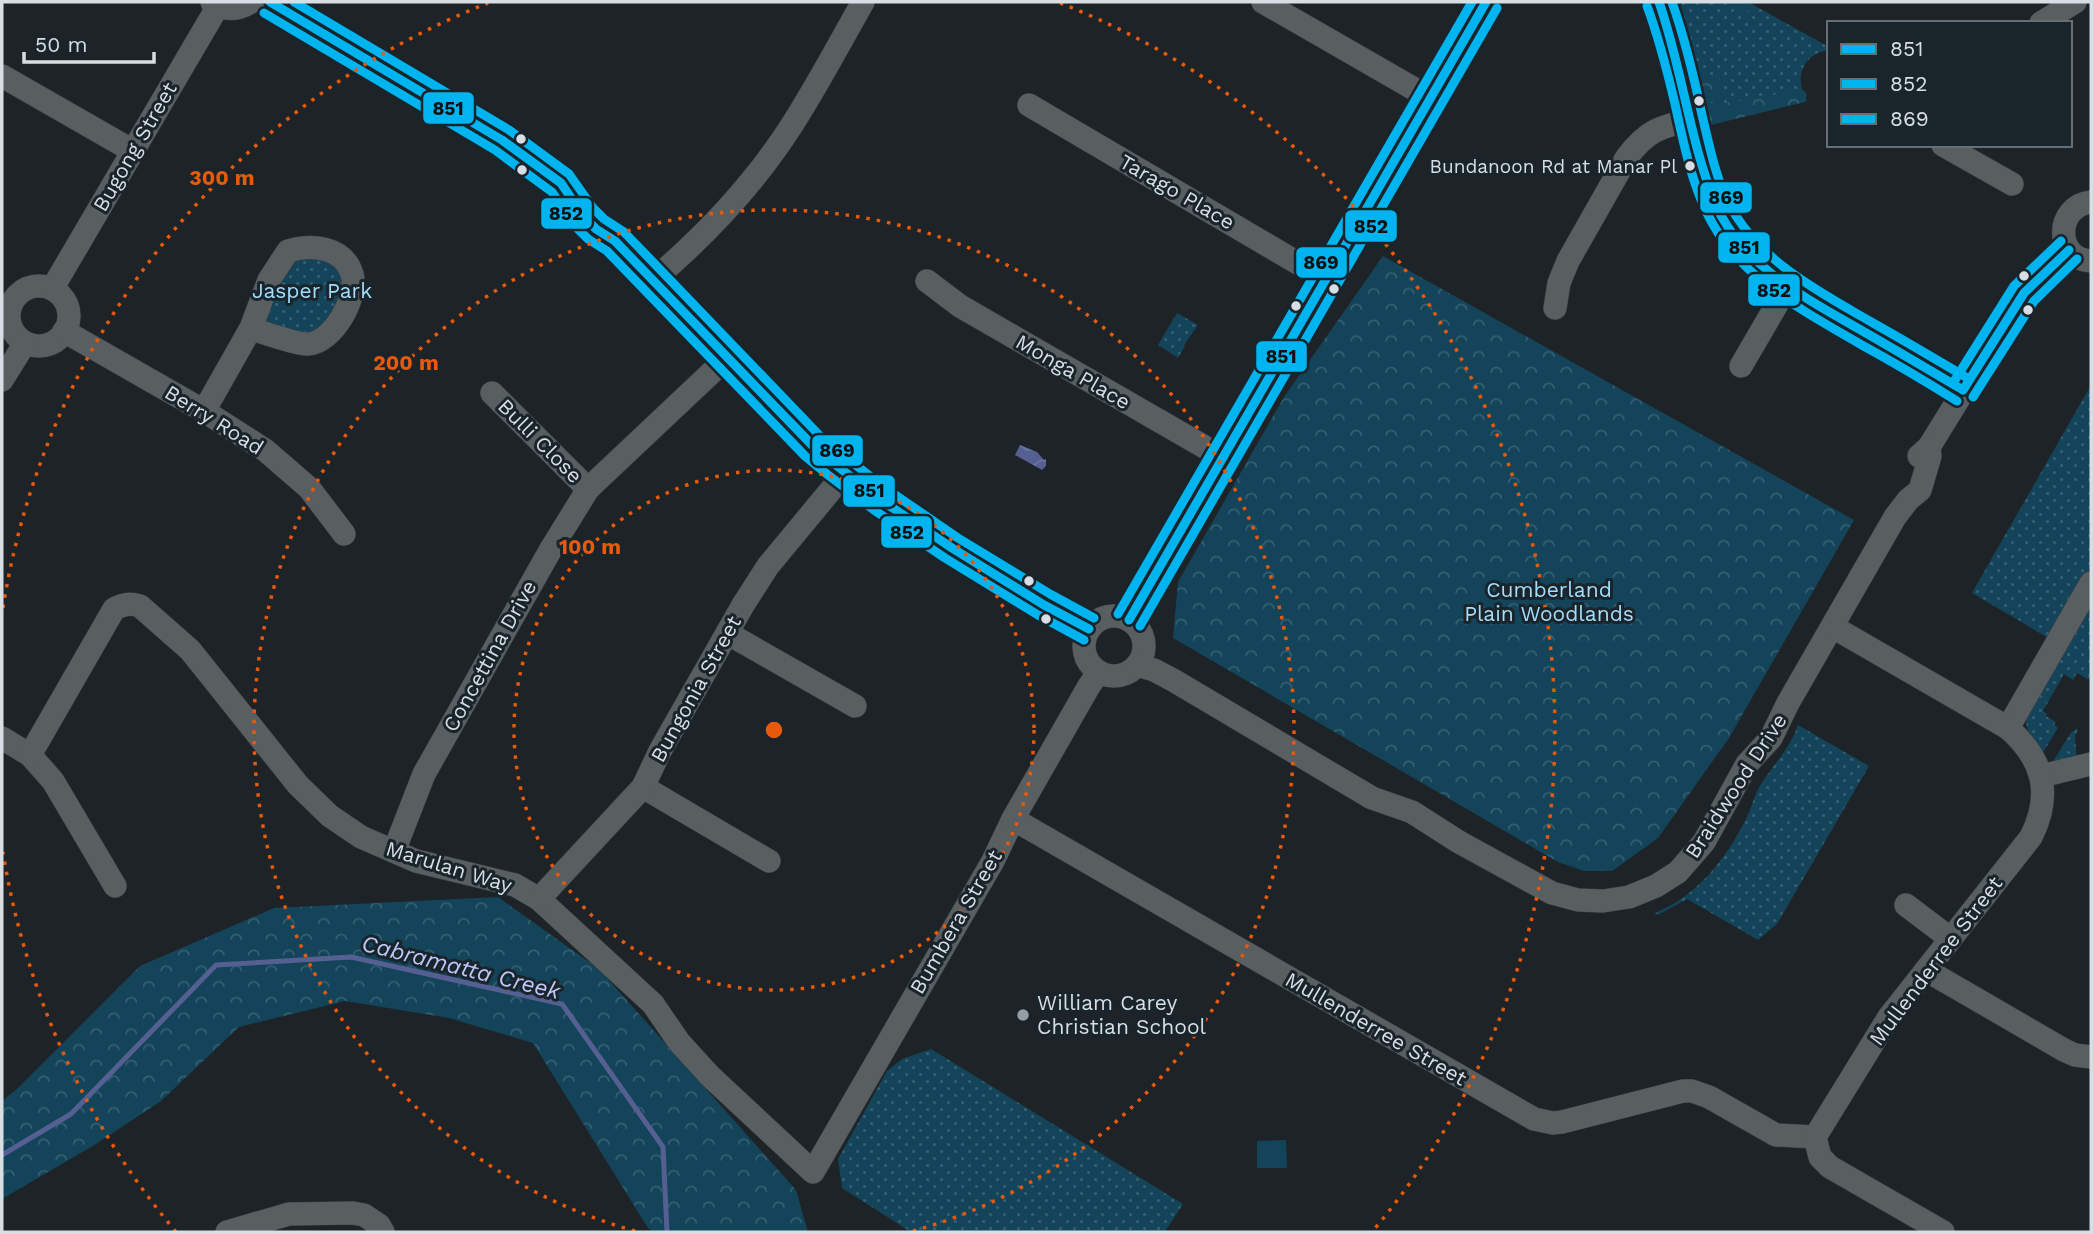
<svg xmlns="http://www.w3.org/2000/svg" width="2093" height="1234" viewBox="0 0 2093 1234" font-family="'Work Sans',sans-serif">
	<style>
		.grass { fill: url(#grass-dots) }
		.forest { fill: url(#forest-crowns) }
		.pitch { fill: #13445a }
		.water { fill: url(#water-waves) }
		.lines { fill: none; stroke-linecap: round; stroke-linejoin: round }
		.stream { stroke: #555f92; stroke-width: 5 }
		.minor-casing { stroke: #3a3e42; stroke-width: 24 }
		.minor { stroke: #595e61; stroke-width: 23 }
		.bus-1-casing { stroke: #19242b; stroke-width: 14 }
		.bus-2-casing { stroke: #19242b; stroke-width: 14 }
		.bus-3-casing { stroke: #19242b; stroke-width: 14 }
		.bus-1 { stroke: #00b5ef; stroke-width: 9 }
		.bus-2 { stroke: #00b5ef; stroke-width: 9 }
		.bus-3 { stroke: #00b5ef; stroke-width: 9 }
		.ring { fill: none; stroke: #e8590c; stroke-width: 3.5; stroke-dasharray: 3.5 7 }
		.bus-dot { fill: #d8dfe4; stroke: #19242b; stroke-width: 2.5 }
		.poi-dot { fill: #979da2; stroke: #19242b; stroke-width: 2.5 }
		.labels { text-anchor: middle; stroke-width: 6; stroke-linejoin: round; paint-order: stroke }
		.bus-label { font-size: 19px; fill: #d8dfe4; stroke: #19242b; text-anchor: end }
		.street-label { font-size: 21px; fill: #d8dfe4; stroke: #19242b }
		.park-label { font-size: 21px; fill: #a5ddfc; stroke: #19242b }
		.poi-label { font-size: 21px; fill: #d8dfe4; stroke: #19242b; text-anchor: start }
		.water-label { font-size: 23px; font-style: italic; fill: #bcc7fa; stroke: #19242b }
		.centre { fill: #e8590c; stroke: #19242b; stroke-width: 3.5 }
		.ring-label { font-size: 21px; text-anchor: middle; font-weight: bold; fill: #e8590c; stroke: #19242b; stroke-width: 6; stroke-linejoin: round; paint-order: stroke }
		.line-badge { stroke: #19242b; stroke-width: 2.5 }
		.pale-badge-label { font-size: 19px; text-anchor: middle; font-weight: bold; fill: #111 }
	</style>
	<defs>
		<pattern id="grass-dots" width="8" height="8" patternUnits="userSpaceOnUse" patternTransform="scale(1.75)"><rect width="8" height="8" fill="#13445a"/><path d="M2 2h.1M6 6h.1" fill="none" stroke="#355f72" stroke-width="1.8" stroke-linecap="round"/></pattern>
		<pattern id="forest-crowns" width="20" height="18" patternUnits="userSpaceOnUse" patternTransform="scale(1.75)"><rect width="20" height="18" fill="#13445a"/><path d="M2 6a3 3 0 1 1 6 0M12 15a3 3 0 1 1 6 0" fill="none" stroke="#355f72"/></pattern>
		<pattern id="water-waves" width="16" height="10" patternUnits="userSpaceOnUse" patternTransform="scale(1.75)"><rect width="16" height="10" fill="#555f92"/><path d="M0 5q4-4 8 0t8 0" fill="none" stroke="#6d76a1"/></pattern>
	</defs>
	<rect width="100%" height="100%" fill="#1d2327"/>
	<g class="grass">
		<path d="M1682,2h66l81,45v3c-28,4 -35,30 -22,51l-105,26 -26,-112z"/>
		<polygon points="330,255 348,289 317,337 266,328 263,302 291,259"/>
		<polygon points="1177,313 1198,325 1184,345 1185,346 1178,358 1158,345"/>
		<polygon points="2091,385 2091,567 2050,639 1972,593"/>
		<path d="M2091,601v80l-14,-8 -4,7 -9,-6 -21,37 4,3 -1,2 10,6 -2,3 4,3 -16,26c-9,-14 -19,-24 -15,-42z"/>
		<path d="M1798,725l71,41 -92,158 -19,16 -71,-41 -29,16 -3,-2c42,-17 71,-54 91,-94 6,-12 8,-24 15,-35 13,-20 29,-36 37,-59z"/>
		<polygon points="2076,728 2078,730 2075,736 2077,763 2052,763 2072,731 2074,732"/>
		<polygon points="931,1049 1183,1204 1166,1230 1167,1232 911,1232 842,1188 838,1159 887,1071 902,1059"/>
	</g>
	<g class="forest">
		<polygon points="1724,2 1748,2 1751,4 1745,15"/>
		<circle cx="1711" cy="89" r="13"/>
		<polygon points="1801,88 1807,94 1805,102 1710,125 1706,124 1702,120 1704,114 1729,102 1758,99"/>
		<polygon points="1383,256 1854,520 1729,738 1658,838 1612,871 1584,871 1558,862 1173,638 1178,582 1284,397"/>
		<polygon points="498,897 599,969 796,1190 808,1232 653,1232 648,1228 533,1043 449,1018 345,1001 239,1027 161,1101 96,1144 2,1199 2,1101 18,1088 140,966 274,908"/>
	</g>
	<polygon class="pitch" points="1286,1140 1287,1168 1257,1168 1257,1141"/>
	<polygon class="water" points="1020,445 1037,452 1044,460 1046,459 1046,466 1042,470 1015,455"/>
	<g class="lines">
		<polyline class="stream" points="2,1155 71,1114 216,965 351,957 562,1004 663,1147 667,1232"/>
		<g class="minor-casing">
			<g id="minor">
				<path d="M212,2c13,9 26,8 39,0"/>
				<path d="M270,2l232,138 59,43 22,33 13,13 19,12 199,206c58,49 121,92 186,131 29,18 58,36 89,51"/>
				<polyline points="1263,2 1430,98"/>
				<path d="M1659,2c22,56 29,118 47,176 25,80 78,108 146,147 37,21 74,43 111,65"/>
				<polyline points="2041,23 2075,2"/>
				<polyline points="2,76 133,151"/>
				<polyline points="1029,105 1325,279"/>
				<polyline points="1943,145 2012,184"/>
				<path d="M2091,202c-36,4 -37,57 0,59"/>
				<path d="M653,280c52,-44 100,-95 137,-152 26,-40 49,-84 73,-126"/>
				<polyline points="927,281 960,306 1222,457"/>
				<circle cx="39" cy="316" r="30"/>
				<polyline points="52,289 218,6"/>
				<path d="M1555,308l4,-25 9,-22 59,-104c20,-26 32,-30 63,-37"/>
				<polyline points="64,331 204,411 265,450 309,488 344,534"/>
				<polyline points="1741,366 1787,287"/>
				<polyline points="2,380 25,343"/>
				<polyline points="492,393 588,489"/>
				<path d="M204,411l47,-83 18,-48 19,-29c23,-7 55,-5 64,23 7,22 -19,69 -44,70 -8,1 -48,-12 -57,-16"/>
				<polyline points="1919,456 1929,447 2024,293 2069,250"/>
				<circle cx="1114" cy="646" r="30"/>
				<polyline points="1129,620 1486,2"/>
				<polyline points="727,633 855,706"/>
				<polyline points="1137,665 1154,670 1173,680 1372,798 1412,812 1459,842 1552,893 1578,900 1603,901 1629,897 1656,886 1678,872 1704,842 1747,764 1771,738 1788,703 1895,517 1908,500 1920,490 1930,456 1929,447"/>
				<polyline points="2008,728 2091,583"/>
				<polyline points="2,738 30,755 53,781 115,886"/>
				<path d="M30,755l84,-146c10,-5 16,-6 26,-3l50,44 108,135 32,31 31,21 55,24 99,24 24,14 114,105 26,38 31,34 103,96 180,-311 20,-42 76,-133 10,-14"/>
				<polyline points="2041,776 2091,764"/>
				<polyline points="643,787 769,861"/>
				<polyline points="1013,819 1534,1119 1553,1123 1562,1122 1683,1091 1692,1091 1709,1097 1776,1135 1815,1137"/>
				<polyline points="394,851 424,774 551,549 588,489 728,357"/>
				<polyline points="539,899 643,787 660,751 743,605 768,566 845,473"/>
				<polyline points="1906,905 1951,939"/>
				<polyline points="1926,970 2064,1050 2075,1055 2091,1057"/>
				<path d="M1815,1137l74,-120 142,-180c22,-44 12,-78 -23,-109l-175,-101"/>
				<polyline points="1815,1137 1820,1157 1830,1167 1943,1232"/>
				<polyline points="227,1232 289,1214 353,1213 364,1215 379,1225 383,1232"/>
			</g>
		</g>
		<use href="#minor" class="minor"/>
		<g class="bus-1-casing">
			<g id="bus-1">
				<polyline points="270,2 502,140 561,183 583,216 596,229 615,241 814,447 836,465 881,500 952,548 1044,605 1089,629"/>
				<path d="M1659,2c23,66 30,136 56,201 27,64 94,97 151,130 33,19 65,38 97,57"/>
				<polyline points="1963,390 2024,293 2069,250"/>
				<polyline points="1129,620 1486,2"/>
			</g>
		</g>
		<g class="bus-2-casing">
			<g id="bus-2">
				<path d="M1647,6c12,32 20,64 28,98 8,36 15,73 31,107 30,65 94,98 154,133 33,18 65,37 97,57"/>
				<polyline points="264,13 495,150 552,192 574,225 588,239 607,251 805,456 828,475 874,510 945,558 1038,615 1084,640"/>
				<polyline points="1973,397 2034,301 2077,259"/>
				<polyline points="1140,626 1497,8"/>
			</g>
		</g>
		<g class="bus-3-casing">
			<g id="bus-3">
				<polyline points="294,2 509,130 569,174 593,208 604,219 624,232 822,438 844,456 888,490 958,538 1050,594 1094,618"/>
				<path d="M1672,2c13,37 22,75 30,113 7,29 13,60 26,87 30,59 90,89 145,121 32,18 64,37 96,56"/>
				<polyline points="1953,383 2014,286 2061,241"/>
				<polyline points="1118,614 1472,2"/>
			</g>
		</g>
		<use href="#bus-1" class="bus-1"/>
		<use href="#bus-2" class="bus-2"/>
		<use href="#bus-3" class="bus-3"/>
	</g>
	<g class="ring">
		<circle cx="774" cy="730" r="260"/>
		<path d="M635 1231A520 520 0 1 1 913 1231"/>
		<path d="M176 1232A781 781 0 0 1 3 852M3 608A781 781 0 0 1 488 3M1060 3A781 781 0 0 1 1372 1232"/>
	</g>
	<g class="bus-dot">
		<circle cx="1699" cy="101" r="6"/>
		<circle cx="521" cy="139" r="6"/>
		<circle cx="1690" cy="166" r="6"/>
		<circle cx="522" cy="170" r="6"/>
		<circle cx="2024" cy="276" r="6"/>
		<circle cx="1334" cy="289" r="6"/>
		<circle cx="1296" cy="306" r="6"/>
		<circle cx="2028" cy="310" r="6"/>
		<circle cx="1029" cy="581" r="6"/>
		<circle cx="1046" cy="619" r="6"/>
	</g>
	<circle class="poi-dot" cx="1023" cy="1015" r="7"/>
	<g class="labels">
		<g class="bus-label">
			<text x="1677" y="173">Bundanoon Rd at Manar Pl</text>
		</g>
		<g class="street-label">
			<text transform="translate(135 147) rotate(-60)" y="7">Bugong Street</text>
			<text transform="translate(1177 192) rotate(30)" y="7">Tarago Place</text>
			<text transform="translate(1073 372) rotate(30)" y="7">Monga Place</text>
			<text transform="translate(214 420) rotate(32)" y="7">Berry Road</text>
			<text transform="translate(540 441) rotate(45)" y="7">Bulli Close</text>
			<text transform="translate(490 656) rotate(-61)" y="7">Concettina Drive</text>
			<text transform="translate(696 689) rotate(-61)" y="7">Bungonia Street</text>
			<text transform="translate(1736 786) rotate(-57)" y="7">Braidwood Drive</text>
			<text transform="translate(449 867) rotate(17)" y="7">Marulan Way</text>
			<text transform="translate(956 922) rotate(-60)" y="7">Bumbera Street</text>
			<text transform="translate(1936 961) rotate(-53)" y="7">Mullenderree Street</text>
			<text transform="translate(1376 1029) rotate(30)" y="7">Mullenderree Street</text>
		</g>
		<g class="park-label">
			<text x="312" y="298">Jasper Park</text>
			<text x="1549" y="597">Cumberland<tspan x="1549" dy="24">Plain Woodlands</tspan></text>
		</g>
		<g class="poi-label">
			<text x="1037" y="1010">William Carey<tspan x="1037" dy="24">Christian School</tspan></text>
		</g>
		<g class="water-label">
			<text transform="translate(461 967) rotate(14)" y="8">Cabramatta Creek</text>
		</g>
	</g>
	<circle cx="774" cy="730" r="10" class="centre"/>
	<g class="ring-label">
		<text x="222" y="185">300 m</text>
		<text x="406" y="370">200 m</text>
		<text x="590" y="554">100 m</text>
	</g>
	<g class="line-badge">
		<rect x="422" y="91" width="53" height="34" rx="7" fill="#00b5ef"/>
		<rect x="1699" y="181" width="54" height="33" rx="7" fill="#00b5ef"/>
		<rect x="540" y="197" width="53" height="33" rx="7" fill="#00b5ef"/>
		<rect x="1344" y="209" width="54" height="34" rx="7" fill="#00b5ef"/>
		<rect x="1717" y="231" width="54" height="33" rx="7" fill="#00b5ef"/>
		<rect x="1295" y="246" width="53" height="33" rx="7" fill="#00b5ef"/>
		<rect x="1747" y="273" width="54" height="34" rx="7" fill="#00b5ef"/>
		<rect x="1255" y="340" width="53" height="33" rx="7" fill="#00b5ef"/>
		<rect x="811" y="434" width="53" height="33" rx="7" fill="#00b5ef"/>
		<rect x="842" y="474" width="54" height="34" rx="7" fill="#00b5ef"/>
		<rect x="880" y="515" width="53" height="34" rx="7" fill="#00b5ef"/>
	</g>
	<g class="pale-badge-label">
		<text x="448" y="115">851</text>
		<text x="1726" y="204">869</text>
		<text x="566" y="220">852</text>
		<text x="1371" y="233">852</text>
		<text x="1744" y="254">851</text>
		<text x="1321" y="269">869</text>
		<text x="1774" y="297">852</text>
		<text x="1281" y="363">851</text>
		<text x="837" y="457">869</text>
		<text x="869" y="497">851</text>
		<text x="907" y="539">852</text>
	</g>
	<rect width="2093" height="1234" fill="none" stroke="#d8dfe4" stroke-width="7"/>
	<rect x="1827" y="21" width="245" height="126" fill="#19242b" stroke="#656f75" stroke-width="2"/>
	<rect x="1841" y="44" width="35" height="10" fill="#00b5ef" stroke="#656f75" stroke-width="2"/>
	<text x="1890" y="56" font-size="21" fill="#d8dfe4">851</text>
	<rect x="1841" y="79" width="35" height="10" fill="#00b5ef" stroke="#656f75" stroke-width="2"/>
	<text x="1890" y="91" font-size="21" fill="#d8dfe4">852</text>
	<rect x="1841" y="114" width="35" height="10" fill="#00b5ef" stroke="#656f75" stroke-width="2"/>
	<text x="1890" y="126" font-size="21" fill="#d8dfe4">869</text>
	<path d="M24 52v10h130v-10" fill="none" stroke="#d8dfe4" stroke-width="3.5"/>
	<text x="35" y="52" font-size="21" fill="#d8dfe4" stroke="#19242b" stroke-width="5" paint-order="stroke">50 m</text>
</svg>
